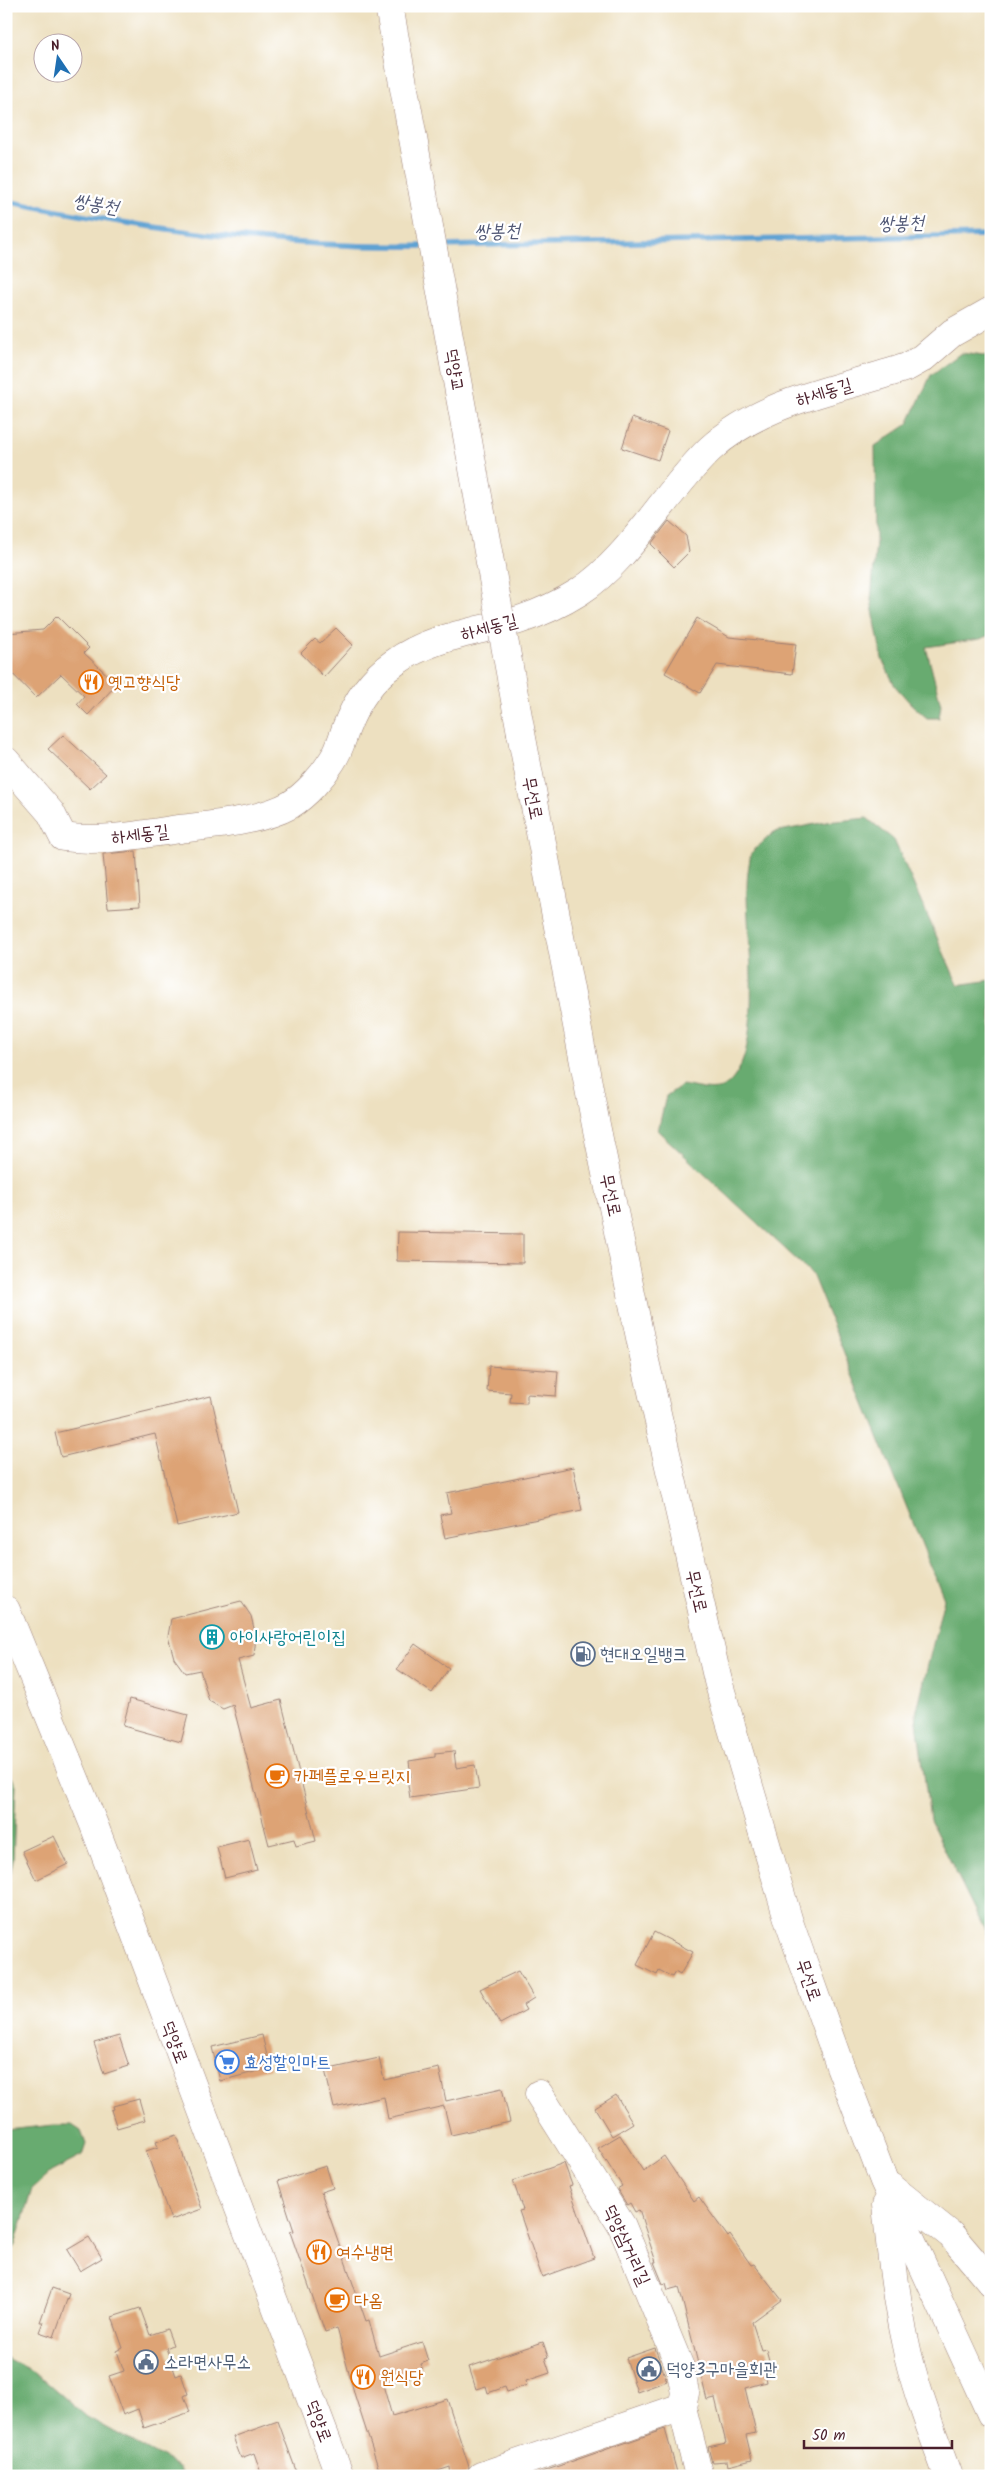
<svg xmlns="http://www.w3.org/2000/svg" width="997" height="2482" viewBox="0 0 997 2482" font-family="Kalam,'Poor Story',sans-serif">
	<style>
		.forest { fill: #68ab6f; stroke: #59654d }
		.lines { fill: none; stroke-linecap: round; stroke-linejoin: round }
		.stream { stroke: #5fa2d3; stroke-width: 5.5 }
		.building { fill: #dda375 }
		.minor-casing { stroke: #9c8076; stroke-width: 29 }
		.major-casing { stroke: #9c8076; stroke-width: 29 }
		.minor { stroke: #fff; stroke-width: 28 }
		.major { stroke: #fff; stroke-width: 28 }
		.minor-bridge-casing { stroke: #9c8076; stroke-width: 29; stroke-linecap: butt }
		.minor-bridge { stroke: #fff; stroke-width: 28 }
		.labels { text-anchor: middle; stroke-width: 4.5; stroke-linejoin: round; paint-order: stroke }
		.street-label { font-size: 18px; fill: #4a1f2b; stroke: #fff }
		.food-label { font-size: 18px; fill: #c56008; stroke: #fff; text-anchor: start }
		.culture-label { font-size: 18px; fill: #0d838f; stroke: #fff; text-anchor: start }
		.service-label { font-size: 18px; fill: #4e5e75; stroke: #fff; text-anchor: start }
		.shop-label { font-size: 18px; fill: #366cbe; stroke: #fff; text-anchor: start }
		.water-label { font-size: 19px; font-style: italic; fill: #535a77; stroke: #fff }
	</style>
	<rect width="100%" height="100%" fill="#fff"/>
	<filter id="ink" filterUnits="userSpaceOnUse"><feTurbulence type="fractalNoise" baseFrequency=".02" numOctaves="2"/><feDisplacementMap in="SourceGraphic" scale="10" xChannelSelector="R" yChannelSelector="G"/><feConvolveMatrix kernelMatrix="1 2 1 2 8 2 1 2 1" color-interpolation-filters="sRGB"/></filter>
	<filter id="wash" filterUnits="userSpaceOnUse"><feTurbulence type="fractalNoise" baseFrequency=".0096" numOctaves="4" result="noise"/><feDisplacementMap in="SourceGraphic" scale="20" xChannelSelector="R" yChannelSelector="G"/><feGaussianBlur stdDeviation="1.12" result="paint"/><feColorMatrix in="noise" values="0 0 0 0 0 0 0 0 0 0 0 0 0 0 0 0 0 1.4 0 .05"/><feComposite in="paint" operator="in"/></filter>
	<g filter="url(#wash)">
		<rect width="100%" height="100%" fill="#ede0c0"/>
		<g class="forest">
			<polygon points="961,353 991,357 991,635 980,639 926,647 941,705 939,718 927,718 911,704 895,686 882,659 871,600 876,541 875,446 908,424 931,375"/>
			<path d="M867,818l27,22 64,145 33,-5v963l-61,-123 -14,-106 28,-115 -132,-325 -154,-143 8,-35 16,-11c14,2 33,9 45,0 39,-32 19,-150 20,-198 0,-11 2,-23 4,-34l23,-21 52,-10z"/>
			<polygon points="6,1766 16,1785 13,1861 6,1893"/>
			<polygon points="54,2125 72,2125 81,2131 86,2144 82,2156 51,2172 32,2189 15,2245 6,2259 6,2130"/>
			<polygon points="6,2358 36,2373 87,2417 179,2467 184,2476 6,2476"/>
		</g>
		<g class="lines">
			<g class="stream">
				<path d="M6,201c138,28 280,48 420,45"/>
				<polyline points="440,246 991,235"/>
			</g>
		</g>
		<g id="blocks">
			<g class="building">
				<polygon points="632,418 668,431 658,460 622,448"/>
				<polygon points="669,521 686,536 689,552 674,567 651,544"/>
				<polygon points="57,616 89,648 84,653 117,684 88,715 77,704 84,696 61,674 36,698 6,667 6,633 43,630"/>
				<polygon points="697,618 729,637 796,644 792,674 717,665 700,693 665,673"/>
				<polygon points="336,628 353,645 324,677 301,653 315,639 320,643"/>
				<polygon points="63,735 106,774 90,789 48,749"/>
				<polygon points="136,851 140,906 108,908 103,854"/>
				<polygon points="398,1232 523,1234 523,1263 397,1261"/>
				<polygon points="489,1366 558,1371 556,1396 527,1394 527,1403 510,1402 511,1393 487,1391"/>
				<polygon points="211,1396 238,1512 177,1526 155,1434 61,1457 55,1433"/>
				<polygon points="573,1467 582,1510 445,1538 440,1515 451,1513 447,1493"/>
				<polygon points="241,1601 251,1616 256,1637 254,1656 238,1660 251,1708 281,1700 316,1841 296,1846 294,1839 269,1845 233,1705 223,1709 209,1701 200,1670 185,1673 174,1658 168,1636 171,1619"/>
				<polygon points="415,1644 449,1668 432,1693 397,1669"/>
				<polygon points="130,1699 188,1715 181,1742 123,1726"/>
				<polygon points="454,1751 456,1768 475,1765 479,1788 410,1798 407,1778 411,1777 409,1761 435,1757 435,1753"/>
				<polygon points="54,1836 68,1864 36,1880 22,1851"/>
				<polygon points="249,1839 257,1870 225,1878 217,1847"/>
				<polygon points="654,1932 693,1952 680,1975 675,1972 672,1977 659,1970 657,1975 637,1965"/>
				<polygon points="518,1971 534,1998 523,2005 526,2010 500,2024 480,1989"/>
				<polygon points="262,2035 270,2068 220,2081 212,2047"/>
				<polygon points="119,2036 129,2066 104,2074 94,2043"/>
				<polygon points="379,2058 384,2080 439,2068 446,2101 502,2088 510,2122 451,2135 444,2106 388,2119 384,2097 334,2108 325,2070"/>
				<polygon points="616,2095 633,2123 612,2136 595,2108"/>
				<polygon points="139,2099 145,2120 117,2128 111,2110 114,2109 113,2106"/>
				<polygon points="176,2135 202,2209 171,2220 146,2151 158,2147 156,2142"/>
				<polygon points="620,2135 643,2171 664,2156 694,2201 699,2197 728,2237 730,2235 751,2265 754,2264 782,2300 752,2322 761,2350 766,2349 773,2375 765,2377 766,2382 745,2388 756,2433 746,2435 752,2460 728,2466 727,2461 712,2462 708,2447 726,2443 715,2398 707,2400 679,2287 668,2290 666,2283 663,2284 654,2262 656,2262 639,2210 635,2212 630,2203 627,2205 617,2189 622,2186 598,2148"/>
				<polygon points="564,2163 572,2185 569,2186 594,2258 542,2277 519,2211 523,2210 513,2181"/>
				<polygon points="326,2166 333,2188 321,2192 366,2321 369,2320 379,2356 422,2342 428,2361 421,2364 422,2368 407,2373 409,2377 383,2385 392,2416 447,2399 469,2467 466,2476 451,2476 450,2467 423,2476 381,2476 355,2396 337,2328 325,2332 290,2232 294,2231 278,2181"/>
				<polygon points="89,2237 102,2258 80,2271 67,2250"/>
				<polygon points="52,2288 69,2294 54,2337 39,2332 43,2322 40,2322"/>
				<polygon points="140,2308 150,2335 167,2329 173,2345 166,2348 176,2376 181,2374 188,2394 184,2396 190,2412 144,2428 138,2409 123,2415 109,2376 124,2371 117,2351 123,2348 112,2317"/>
				<polygon points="543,2342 548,2357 545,2358 550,2373 526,2381 527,2385 507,2392 505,2387 488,2393 486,2386 476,2389 469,2367"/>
				<polygon points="655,2348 667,2381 637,2392 626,2358"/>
				<polygon points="278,2421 298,2476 262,2476 254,2453 241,2458 233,2437"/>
				<polygon points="665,2429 678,2476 530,2476"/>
			</g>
		</g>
	</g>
	<g filter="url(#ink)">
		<use href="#blocks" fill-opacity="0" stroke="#9c8076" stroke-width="1"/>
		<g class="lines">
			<g class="minor-casing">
				<g id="minor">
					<polyline points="521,733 596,1125 643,1352 718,1681 789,1922 840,2066 884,2181 991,2414"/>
					<path d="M6,761l45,52 12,24c39,6 78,-3 117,-8 33,-4 81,-8 110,-24 16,-10 32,-28 42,-44 7,-10 10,-22 14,-33 10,-26 25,-49 48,-65 37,-27 82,-31 125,-43 21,-7 41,-16 60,-28 50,-32 87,-101 131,-143 54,-50 130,-59 197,-82l16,-9 29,-25 39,-22"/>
					<polyline points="539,2094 622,2226 680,2367 685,2393 682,2407 699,2476"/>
					<polyline points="891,2187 951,2235 991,2282"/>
					<path d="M886,2205c5,45 9,91 19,136 9,46 27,90 43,135"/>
					<polyline points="481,2476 682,2407"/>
				</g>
			</g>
			<g class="major-casing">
				<polyline id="major" points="6,1610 94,1825 340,2476"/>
			</g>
			<use href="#minor" class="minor"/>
			<use href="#major" class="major"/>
			<g class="minor-bridge-casing">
				<polyline id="minor-bridge" points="389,6 521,733"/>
			</g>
			<use href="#minor-bridge" class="minor-bridge"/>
		</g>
	</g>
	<defs>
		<g id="restaurant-ring" transform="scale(1.25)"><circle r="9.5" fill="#fff" stroke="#e8710a" stroke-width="1.5"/><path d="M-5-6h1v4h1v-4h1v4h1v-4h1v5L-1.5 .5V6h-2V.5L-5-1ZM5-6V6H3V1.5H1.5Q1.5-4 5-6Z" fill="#e8710a"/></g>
		<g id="building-ring" transform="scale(1.25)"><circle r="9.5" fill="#fff" stroke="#0f9aa8" stroke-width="1.5"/><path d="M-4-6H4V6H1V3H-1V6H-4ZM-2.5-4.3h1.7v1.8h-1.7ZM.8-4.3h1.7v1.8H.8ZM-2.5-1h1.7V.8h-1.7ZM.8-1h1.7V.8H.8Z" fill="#0f9aa8"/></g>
		<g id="fuel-ring" transform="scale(1.25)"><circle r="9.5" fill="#fff" stroke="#5c6f8a" stroke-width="1.5"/><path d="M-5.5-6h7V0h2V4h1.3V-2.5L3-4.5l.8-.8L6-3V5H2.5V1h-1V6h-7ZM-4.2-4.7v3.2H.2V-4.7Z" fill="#5c6f8a"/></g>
		<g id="cafe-ring" transform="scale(1.25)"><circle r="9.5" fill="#fff" stroke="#e8710a" stroke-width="1.5"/><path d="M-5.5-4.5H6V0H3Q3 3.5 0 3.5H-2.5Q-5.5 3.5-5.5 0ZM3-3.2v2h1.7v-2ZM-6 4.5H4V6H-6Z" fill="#e8710a"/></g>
		<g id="supermarket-ring" transform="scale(1.25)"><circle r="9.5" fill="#fff" stroke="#3f7fe0" stroke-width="1.5"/><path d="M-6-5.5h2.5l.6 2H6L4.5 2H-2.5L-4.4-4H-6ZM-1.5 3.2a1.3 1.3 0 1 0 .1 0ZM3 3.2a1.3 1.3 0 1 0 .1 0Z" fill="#3f7fe0"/></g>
		<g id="civic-ring" transform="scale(1.25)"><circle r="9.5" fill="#fff" stroke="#5c6f8a" stroke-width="1.5"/><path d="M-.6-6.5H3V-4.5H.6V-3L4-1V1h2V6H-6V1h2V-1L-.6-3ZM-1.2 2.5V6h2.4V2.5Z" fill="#5c6f8a"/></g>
	</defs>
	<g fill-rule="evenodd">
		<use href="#restaurant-ring" x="91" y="682"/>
		<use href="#building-ring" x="212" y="1637"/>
		<use href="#fuel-ring" x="583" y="1654"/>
		<use href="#cafe-ring" x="277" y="1776"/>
		<use href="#supermarket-ring" x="227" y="2062"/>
		<use href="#restaurant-ring" x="319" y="2252"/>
		<use href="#cafe-ring" x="337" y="2300"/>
		<use href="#civic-ring" x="146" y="2362"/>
		<use href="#civic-ring" x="649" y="2369"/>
		<use href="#restaurant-ring" x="363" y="2377"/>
	</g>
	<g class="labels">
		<g class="street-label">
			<text transform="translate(455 370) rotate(80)" y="6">덕양교</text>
			<text transform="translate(824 392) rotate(-17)" y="6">하세동길</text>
			<text transform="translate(489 627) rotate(-15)" y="6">하세동길</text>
			<text transform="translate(533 798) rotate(79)" y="6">무선로</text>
			<text transform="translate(140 834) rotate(-7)" y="6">하세동길</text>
			<text transform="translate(611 1195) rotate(78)" y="6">무선로</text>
			<text transform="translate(697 1591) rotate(77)" y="6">무선로</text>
			<text transform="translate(809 1980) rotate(71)" y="6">무선로</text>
			<text transform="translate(175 2042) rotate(69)" y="6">덕양로</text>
			<text transform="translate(627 2245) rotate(65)" y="6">덕양삼거리길</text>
			<text transform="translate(319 2421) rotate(69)" y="6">덕양로</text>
		</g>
		<g class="food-label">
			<text x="108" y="688">옛고향식당</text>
			<text x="294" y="1782">카페플로우브릿지</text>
			<text x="336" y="2258">여수냉면</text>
			<text x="354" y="2306">다옴</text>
			<text x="380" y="2383">원식당</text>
		</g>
		<g class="culture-label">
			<text x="230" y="1643">아이사랑어린이집</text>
		</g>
		<g class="service-label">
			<text x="600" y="1660">현대오일뱅크</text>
			<text x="164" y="2368">소라면사무소</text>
			<text x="666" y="2375">덕양3구마을회관</text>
		</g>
		<g class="shop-label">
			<text x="244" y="2068">효성할인마트</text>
		</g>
		<g class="water-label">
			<text transform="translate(96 203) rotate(10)" y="7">쌍봉천</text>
			<text transform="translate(901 222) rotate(-1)" y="7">쌍봉천</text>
			<text transform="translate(497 230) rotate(-1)" y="7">쌍봉천</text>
		</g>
	</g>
	<rect width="997" height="2482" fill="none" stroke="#fff" stroke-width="25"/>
	<g transform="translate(58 58) rotate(347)"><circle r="24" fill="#ffffff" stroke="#b7a5aa"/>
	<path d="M0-4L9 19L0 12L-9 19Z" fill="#1f6fb2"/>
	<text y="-8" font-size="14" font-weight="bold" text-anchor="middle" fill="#4a1f2b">N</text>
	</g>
	<path d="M804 2440v8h148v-8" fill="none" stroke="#4a1f2b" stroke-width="2.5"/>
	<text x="812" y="2440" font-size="15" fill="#4a1f2b" stroke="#ffffff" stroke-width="4" paint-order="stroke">50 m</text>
</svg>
